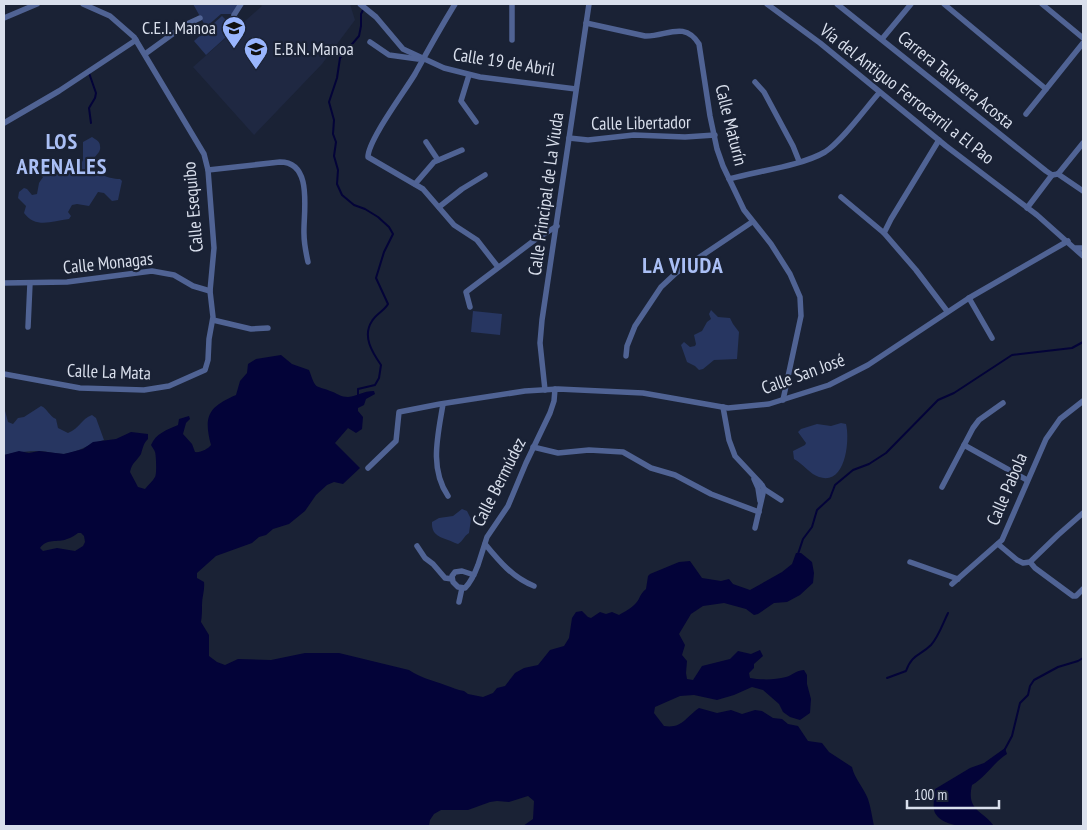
<svg xmlns="http://www.w3.org/2000/svg" width="1087" height="830" viewBox="0 0 1087 830" font-family="'PT Sans Narrow',sans-serif">
	<style>
		.built { fill: #1f2842 }
		.green { fill: #273661 }
		.water { fill: #030338; fill-rule: evenodd }
		.lines { fill: none; stroke-linecap: round; stroke-linejoin: round }
		.stream { stroke: #030338; stroke-width: 2 }
		.minor { stroke: #506394; stroke-width: 5.5 }
		.labels { text-anchor: middle; stroke-width: 4.5; stroke-linejoin: round; paint-order: stroke }
		.poi-label { font-size: 18px; fill: #d9dfec; stroke: #1a2235; text-anchor: end }
		.street-label { font-size: 18px; fill: #d9dfec; stroke: #1a2235 }
		.district-label { font-size: 22px; font-weight: bold; letter-spacing: 1px; fill: #aabff5; stroke: #1a2235 }
	</style>
	<rect width="100%" height="100%" fill="#1a2235"/>
	<polygon class="built" points="260,4 350,4 355,20 322,64 254,135 193,67 262,6"/>
	<g class="green">
		<polygon points="193,4 241,4 234,14 221,14 206,27"/>
		<polygon points="222,16 235,29 206,55 194,41"/>
		<path d="M92,137c4,3 8,4 8,9 1,5 -2,7 -5,11 -9,15 14,22 25,22l2,2 -4,19 -6,1 -8,-8 -6,-1 -9,14 -12,-2 -5,1 -4,7 3,4 -2,3c-17,2 -33,10 -45,-6l2,-7 -8,-8 1,-6 5,-4 3,1 5,6 5,-1 2,-11 4,-6 -5,-3 -3,-6 2,-2 3,-1 13,4 28,-5 2,-4v-18z"/>
		<polygon points="711,310 718,317 730,318 733,324 739,332 737,359 714,360 703,369 699,370 695,366 687,362 681,345 684,342 690,347 695,346 696,344 694,335 702,331 707,322 711,319 709,314"/>
		<polygon points="473,311 502,314 500,335 471,332"/>
		<path d="M41,406c6,2 8,10 15,13l2,9 10,5c12,-5 13,-14 24,-18l4,3 8,22c-14,3 -26,13 -41,14 -8,0 -16,-3 -24,-3 -12,0 -23,1 -35,4v-48l4,15 5,2 5,-6 6,-1z"/>
		<path d="M841,423l5,1c4,16 0,62 -27,53 -9,-3 -16,-13 -25,-18l-1,-8 12,-6 1,-2 -8,-11 3,-3 16,-5 14,2z"/>
		<path d="M462,509l5,2 4,8 -2,14c-5,3 -6,8 -11,11l-3,-1c-11,-6 -24,-5 -23,-21l7,-4 14,-2z"/>
	</g>
	<g class="water">
		<path d="M281,355l11,9 17,6c8,21 4,14 24,22 5,2 8,5 15,5 9,-1 15,-6 26,-6l1,3 -9,5 -2,6 -6,3v3l5,6 -1,12 -6,4 -8,-5 -13,15 25,25 -17,16 -9,-2 -7,3 -11,10 -11,16 -16,13 -16,5 -7,6 -7,2 -7,6 -36,13 -19,17v5l7,4c1,8 -2,15 -2,23 0,6 0,11 -1,17l8,13v21l8,6 8,3 13,-6 33,1 34,-7h34l70,17c12,8 23,10 36,15 7,2 12,5 19,6l4,3 15,3 10,-4 4,-5 8,-2 10,-13 9,-5 14,-3 12,-15 14,-4 5,-8 3,-20 4,-6 6,-1 6,6 3,1 9,-6 6,2 6,-2 7,3c5,-3 13,-7 17,-12 5,-6 3,-8 10,-14l2,-13 2,-2 29,-12 11,-1 12,17 19,3 8,-2 4,5 17,6 32,-18 10,-8 4,-11h5l11,9 2,11 -1,10 -13,12 -13,7 -13,1 -16,11 -4,1 -8,-6 -22,-6 -21,3 -12,8 -12,20 6,11 -3,10 5,6 -1,12 1,6 6,1 9,-14 28,-7 8,-8 13,3 9,-4 3,6 -9,8v4l-5,5 1,5c11,2 25,2 36,-1 7,-2 8,-6 18,-7l3,5v9l4,15 -1,14 -10,7 -10,-3 -7,-5 -4,-8 -16,-14 -11,-3 -18,8 -17,5 -23,-5 -14,1 -25,11 -1,6 10,13c18,3 22,-9 35,-18l18,5 14,-3 11,4 13,-4 7,1 11,7 9,1 6,5 10,2 10,15 14,2 7,9 23,15c2,11 12,21 16,32 3,9 4,18 6,27h-351l10,-7 1,-18 -6,-5 -19,6 -12,-1 -7,1 -22,8h-27l-7,4 -4,6 -1,6h-425v-371l15,-4 10,2 10,-2 25,3 19,-5 10,-7 23,-3 15,-7 17,2v5c-5,5 -5,9 -7,15 -4,7 -9,8 -11,18l8,15 7,2c3,-4 8,-8 10,-12 2,-3 1,-23 0,-25 -1,-3 -3,-5 -4,-7 5,-12 16,-15 27,-20l1,-6 10,-3 1,3 -4,4 -3,11 9,10 3,8c5,1 13,-3 16,-7 -8,-30 -2,-38 25,-50l4,-14 7,-8 1,-9 8,-5zM78,533h3l3,3 1,6 -2,4 -8,5 -18,-3 -14,3 -3,-3c7,-10 17,-5 27,-9 4,-1 8,-4 11,-6z"/>
		<path d="M1005,748l2,6c-14,9 -21,23 -35,31 -6,26 11,25 22,41 -18,0 -49,4 -59,-13 -3,-7 0,-17 0,-24l35,-21 14,-5z"/>
	</g>
	<g class="lines">
		<g class="stream">
			<polyline points="89,73 96,93 95,98 89,108 91,123"/>
			<path d="M358,396v-7l17,-4 4,-7 2,-13c-9,-13 -19,-29 -9,-44 4,-7 12,-10 16,-17l-12,-26 8,-26 9,-18 -4,-7 -11,-10 -13,-8 -11,-4 -12,-10 -5,-11 1,-14 -4,-14 2,-14 -3,-8 1,-14 -5,-18 8,-24 3,-20 19,-22 2,-10v-12l2,-4"/>
			<polyline points="798,554 803,539 812,527 817,510 830,498 835,485 853,470 869,464 886,453 938,400 954,393 1012,355 1072,348 1083,342"/>
			<path d="M887,678l19,-7c6,-17 14,-15 25,-26 8,-9 12,-22 17,-32"/>
			<polyline points="1005,749 1012,736 1020,703 1028,695 1030,686 1034,680 1058,667 1078,661 1083,658"/>
		</g>
		<g class="minor">
			<polyline points="360,4 376,17 403,49 444,68 480,77 576,89"/>
			<path d="M455,4c-14,23 -27,46 -40,70 -10,17 -47,66 -47,83l55,32 31,36 23,15 21,27"/>
			<polyline points="512,4 512,40"/>
			<polyline points="767,4 820,43 946,146 1037,215 1083,256"/>
			<polyline points="837,4 1046,171 1052,175 1058,174"/>
			<polyline points="944,4 1046,89"/>
			<polyline points="1042,4 1083,38"/>
			<polyline points="234,15 241,4"/>
			<polyline points="4,18 37,4"/>
			<path d="M586,23l59,13c21,1 39,-16 54,8l11,72 7,33 6,17 21,44 27,34 19,30 10,23 1,19 -18,84"/>
			<polyline points="882,39 911,4"/>
			<polyline points="370,42 389,55 418,59"/>
			<polyline points="145,54 185,25 200,18"/>
			<polyline points="469,75 461,101 476,122"/>
			<polyline points="755,82 764,92 793,146 799,161"/>
			<polyline points="1026,114 1083,43"/>
			<polyline points="4,123 59,91 136,40"/>
			<polyline points="569,138 588,140 634,135 685,137 715,135"/>
			<polyline points="939,140 891,219 884,233 916,270 947,311"/>
			<polyline points="426,142 438,160"/>
			<path d="M208,170l72,-8c34,0 23,51 24,72 0,10 2,19 4,28"/>
			<polyline points="1058,174 1083,143"/>
			<polyline points="1058,174 1083,191"/>
			<path d="M729,179c28,-8 72,-13 96,-27 17,-11 40,-43 54,-59"/>
			<polyline points="415,184 434,162 462,150"/>
			<polyline points="841,197 884,233"/>
			<polyline points="439,207 462,189 485,175"/>
			<polyline points="1027,208 1052,175"/>
			<polyline points="1076,248 1083,248"/>
			<polyline points="4,283 67,282 152,271 174,275 193,286 210,291"/>
			<polyline points="969,298 992,338"/>
			<polyline points="470,307 466,292 536,239 557,226"/>
			<polyline points="213,320 251,329 268,328"/>
			<polyline points="28,327 30,283"/>
			<polyline points="626,356 627,346 635,326 661,287 676,273 752,222"/>
			<polyline points="4,374 80,388 144,390 169,386 205,370 208,360 209,339 213,317 210,291 214,248 208,170 204,154 134,37 110,16 83,4"/>
			<polyline points="545,390 540,343 542,320 589,4"/>
			<path d="M443,404c-5,31 -14,64 5,92"/>
			<polyline points="723,407 729,440 735,456 762,485 764,489 755,528"/>
			<polyline points="964,445 1027,480"/>
			<polyline points="533,447 558,453 589,450 623,452 651,468 675,475 711,494 759,512"/>
			<polyline points="368,468 396,441 399,412 440,404 525,391 558,389 643,393 728,408 769,404 829,385 868,365 969,298 1068,241"/>
			<polyline points="754,479 758,488 760,501"/>
			<polyline points="942,487 973,428 979,420 1003,403"/>
			<polyline points="764,489 781,500"/>
			<path d="M485,544c14,17 28,34 49,42"/>
			<polyline points="998,544 1017,560 1023,563 1030,562 1058,535 1083,513"/>
			<polyline points="417,546 425,558 433,564 445,578 452,579"/>
			<polyline points="910,562 958,579"/>
			<polyline points="1030,562 1035,568 1073,596 1076,596 1083,589"/>
			<path d="M474,575l-12,-4 -7,1 -3,4 1,6 5,5 7,1c6,-6 10,-15 13,-23l9,-28 21,-31 18,-43 24,-50 4,-12 1,-12"/>
			<polyline points="952,584 1002,540 1046,439 1060,419 1083,401"/>
			<polyline points="459,602 462,588"/>
		</g>
	</g>
	<defs>
		<g id="school-pin" transform="scale(1.25)"><path d="M0 17L-7.5 6A9.5 9.5 0 1 1 7.5 6Z" fill="#99b5fd" stroke="#1a2235"/><path d="M0-5L7-2L0 1L-7-2ZM-4 1L0 2.5L4 1V4Q0 6-4 4Z" fill="#111"/></g>
	</defs>
	<g fill-rule="evenodd">
		<use href="#school-pin" x="234" y="28"/>
		<use href="#school-pin" x="256" y="49"/>
	</g>
	<g class="labels">
		<g class="poi-label">
			<text x="216" y="34">C.E.I. Manoa</text>
			<text x="274" y="55" text-anchor="start">E.B.N. Manoa</text>
		</g>
		<g class="street-label">
			<text transform="translate(504 62) rotate(9)" y="6">Calle 19 de Abril</text>
			<text transform="translate(956 80) rotate(39)" y="6">Carrera Talavera Acosta</text>
			<text transform="translate(907 94) rotate(38)" y="6">Vía del Antiguo Ferrocarril a El Pao</text>
			<text transform="translate(641 123) rotate(-1)" y="6">Calle Libertador</text>
			<text transform="translate(731 125) rotate(76)" y="6">Calle Maturín</text>
			<text transform="translate(546 194) rotate(-82)" y="6">Calle Principal de La Viuda</text>
			<text transform="translate(193 207) rotate(-95)" y="6">Calle Esequibo</text>
			<text transform="translate(108 263) rotate(-6)" y="6">Calle Monagas</text>
			<text transform="translate(109 372) rotate(2)" y="6">Calle La Mata</text>
			<text transform="translate(803 374) rotate(-20)" y="6">Calle San José</text>
			<text transform="translate(499 482) rotate(-63)" y="6">Calle Bermúdez</text>
			<text transform="translate(1007 489) rotate(-67)" y="6">Calle Pabola</text>
		</g>
		<g class="district-label">
			<text x="62" y="149">LOS<tspan x="62" dy="25">ARENALES</tspan></text>
			<text x="683" y="273">LA VIUDA</text>
		</g>
	</g>
	<rect width="1087" height="830" fill="none" stroke="#d9dfec" stroke-width="10"/>
	<path d="M907 800v8h92v-8" fill="none" stroke="#d9dfec" stroke-width="2.5"/>
	<text x="914" y="800" font-size="15" fill="#d9dfec" stroke="#1a2235" stroke-width="4" paint-order="stroke">100 m</text>
</svg>
